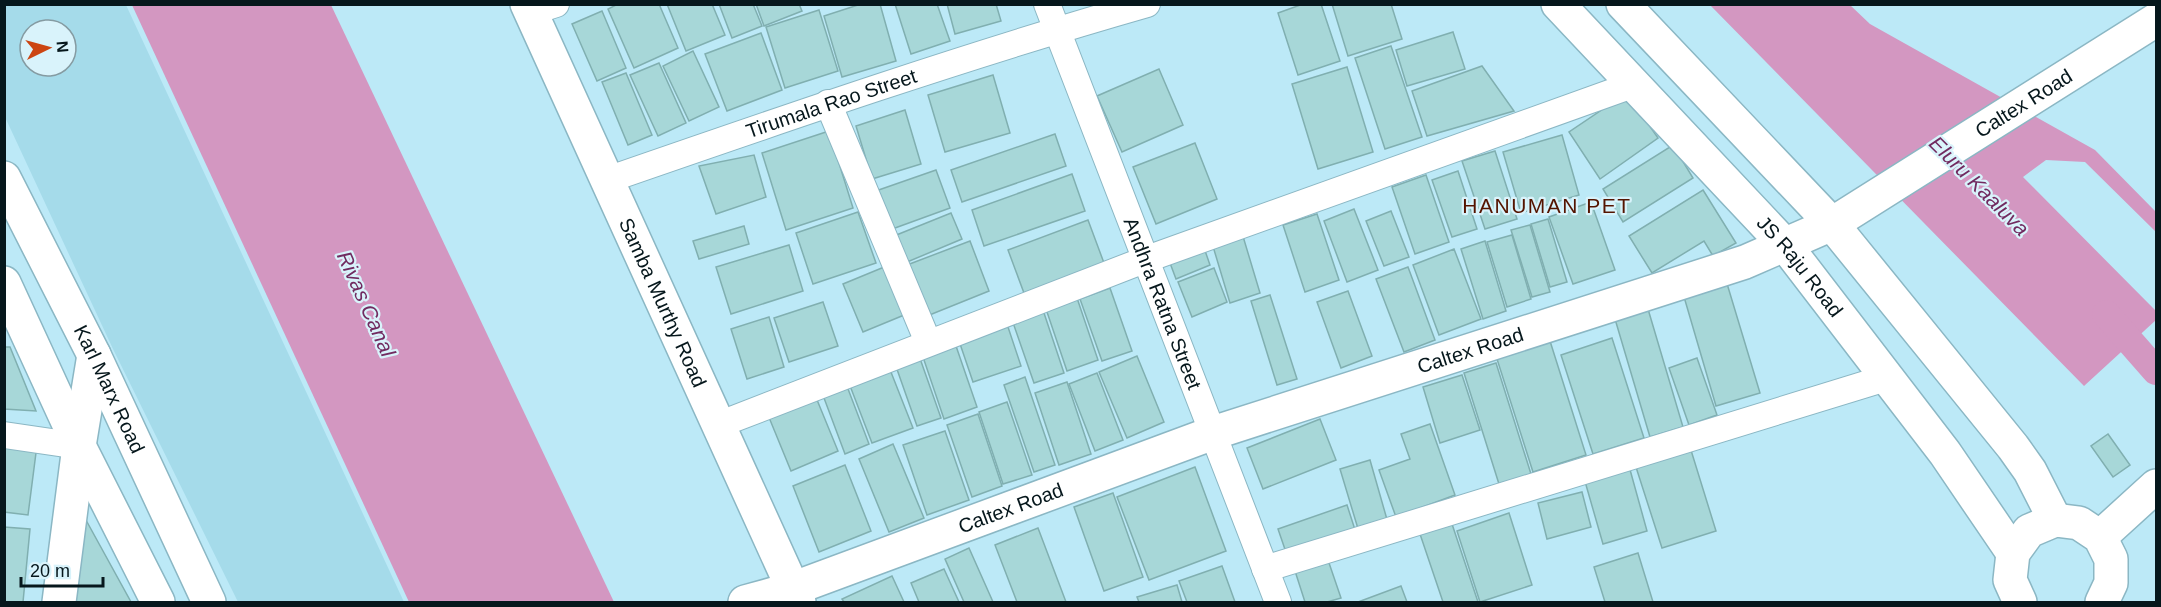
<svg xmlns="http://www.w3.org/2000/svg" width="2161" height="607" viewBox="0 0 2161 607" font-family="Helvetica,sans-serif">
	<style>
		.built { fill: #a5dbea; fill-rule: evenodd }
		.water { fill: #d397c1 }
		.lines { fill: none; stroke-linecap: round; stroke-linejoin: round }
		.canal { stroke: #d397c1; stroke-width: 28 }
		.building { fill: #a7d7d8; stroke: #80afb0; stroke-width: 1.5 }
		.street-casing { stroke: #8bb7c4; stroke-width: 28 }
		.secondary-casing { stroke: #8bb7c4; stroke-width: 36 }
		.street { stroke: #fff; stroke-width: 26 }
		.secondary { stroke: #fff; stroke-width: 33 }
		.labels { text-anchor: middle; stroke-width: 4.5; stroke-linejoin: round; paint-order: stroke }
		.street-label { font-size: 20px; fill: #06171c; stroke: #d9f3fb }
		.water-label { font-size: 21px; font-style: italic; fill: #712a60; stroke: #d9f3fb }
		.neighbourhood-label { font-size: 21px; letter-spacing: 1.5px; fill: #541400; stroke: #d9f3fb }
	</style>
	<rect width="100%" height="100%" fill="#bce9f7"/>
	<path class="built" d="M4,5h122l278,597h-166l-125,-253 -108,-232zM30,30h36v36h-36z"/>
	<g class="water">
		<polygon points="132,5 331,5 614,602 409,602"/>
		<polygon points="1710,5 1850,5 1870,24 2095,150 2156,212 2156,232 2085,162 2046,160 2023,177 2156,311 2156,320 2084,386"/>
	</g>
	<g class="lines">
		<polyline class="canal" points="2106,314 2156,371"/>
	</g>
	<g class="building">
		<polygon points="618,4 659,4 678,48 634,68 608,9"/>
		<polygon points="667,4 712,4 725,35 686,51"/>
		<polygon points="719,4 753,4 762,26 732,38"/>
		<polygon points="756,4 799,4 802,11 764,26"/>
		<polygon points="861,4 880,4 896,61 842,77 824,16"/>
		<polygon points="895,4 937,4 950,41 911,54"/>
		<polygon points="947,4 996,4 1001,21 955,34"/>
		<polygon points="1303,4 1321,4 1340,61 1298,75 1278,13"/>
		<polygon points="1332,4 1391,4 1402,39 1348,56"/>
		<polygon points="819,10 838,71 785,88 766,27"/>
		<polygon points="602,11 626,68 597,81 572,24"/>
		<polygon points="1453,32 1465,69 1407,86 1396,50"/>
		<polygon points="761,33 782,90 727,111 705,54"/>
		<polygon points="1391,46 1422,137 1385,149 1355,58"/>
		<polygon points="693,51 719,107 689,121 663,66"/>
		<polygon points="659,63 686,123 658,136 630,75"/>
		<polygon points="1482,66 1514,111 1427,136 1412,91"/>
		<polygon points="1347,67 1373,152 1318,169 1292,84"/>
		<polygon points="1159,69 1183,125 1122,152 1097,96"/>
		<polygon points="626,73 652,135 628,145 602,82"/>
		<polygon points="993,75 1010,133 945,152 928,95"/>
		<polygon points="1627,93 1658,138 1600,179 1569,132"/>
		<polygon points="905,110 921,164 872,179 856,126"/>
		<polygon points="829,131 853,208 786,230 762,153"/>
		<polygon points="1055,134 1066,166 962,202 951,170"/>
		<polygon points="1562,135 1579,195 1521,213 1503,152"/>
		<polygon points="1195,143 1217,199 1156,224 1133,167"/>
		<polygon points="1673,145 1693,178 1623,222 1603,189"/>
		<polygon points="1495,151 1517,219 1485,229 1462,161"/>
		<polygon points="754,155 766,197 716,214 699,166"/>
		<polygon points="936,170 950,208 884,232 870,193"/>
		<polygon points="1458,171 1477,229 1452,237 1432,180"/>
		<polygon points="1072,174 1085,211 984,246 972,210"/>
		<polygon points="1426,175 1449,242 1415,254 1392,187"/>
		<polygon points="1703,190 1736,243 1713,256 1704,241 1652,273 1629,236"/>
		<polygon points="1591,202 1615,270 1573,284 1549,217"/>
		<polygon points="1354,209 1378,270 1347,282 1324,221"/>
		<polygon points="1391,211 1409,257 1384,266 1366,221"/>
		<polygon points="858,212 876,263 813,284 796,233"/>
		<polygon points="951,213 962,239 900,265 889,238"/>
		<polygon points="1317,214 1339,280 1305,292 1283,225"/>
		<polygon points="1548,219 1567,282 1550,287 1531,224"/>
		<polygon points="1088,220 1104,263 1024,293 1008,250"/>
		<polygon points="1530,225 1550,292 1532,297 1511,230"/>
		<polygon points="744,226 749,244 699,259 693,241"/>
		<polygon points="1242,233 1260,293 1230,303 1212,243"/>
		<polygon points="1512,235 1531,299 1507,307 1487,242"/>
		<polygon points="970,241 989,291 927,316 907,265"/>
		<polygon points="1485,241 1506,311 1483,319 1461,249"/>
		<polygon points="1202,242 1210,265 1176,279 1167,255"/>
		<polygon points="789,245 803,291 731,314 716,267"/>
		<polygon points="1454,249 1481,319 1439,335 1413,265"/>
		<polygon points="889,265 909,313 863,332 843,284"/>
		<polygon points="1408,267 1435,340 1404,352 1376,279"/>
		<polygon points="1214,268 1227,302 1192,317 1178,282"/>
		<polygon points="1725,277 1760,393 1716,406 1682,290"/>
		<polygon points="1110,288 1132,351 1102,361 1080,299"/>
		<polygon points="1348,291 1372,356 1341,368 1317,302"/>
		<polygon points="1270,295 1297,379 1277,385 1251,301"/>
		<polygon points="1077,298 1098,360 1067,371 1046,309"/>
		<polygon points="823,302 838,346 789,362 774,318"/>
		<polygon points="1041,304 1064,373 1034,383 1010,314"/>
		<polygon points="1648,309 1683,427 1650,437 1615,319"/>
		<polygon points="769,317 784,367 747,379 731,329"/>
		<polygon points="1005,318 1021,366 973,382 957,335"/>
		<polygon points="1612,338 1644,438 1593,454 1561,355"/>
		<polygon points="1550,341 1586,455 1533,472 1497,359"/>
		<polygon points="956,346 977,407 944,419 923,357"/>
		<polygon points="4,347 10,347 36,411 4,409"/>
		<polygon points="917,350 941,418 917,426 893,358"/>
		<polygon points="1137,356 1164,422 1127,438 1099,372"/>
		<polygon points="1697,358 1717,415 1689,425 1669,368"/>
		<polygon points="887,362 913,428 872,443 847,378"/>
		<polygon points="1496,363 1531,474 1499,484 1464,373"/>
		<polygon points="1097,373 1123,440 1095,451 1069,384"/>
		<polygon points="1462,375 1480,430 1440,443 1423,387"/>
		<polygon points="1025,377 1055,465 1034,472 1004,385"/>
		<polygon points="845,381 869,444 845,454 821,390"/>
		<polygon points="1067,382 1091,454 1059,465 1035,393"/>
		<polygon points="815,395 838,451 791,471 768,415"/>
		<polygon points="1007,402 1032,475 1003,484 979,412"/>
		<polygon points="978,414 1002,486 972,497 947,425"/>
		<polygon points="1320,419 1336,460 1263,489 1247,448"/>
		<polygon points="1430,424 1455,495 1396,517 1379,470 1410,459 1401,434"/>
		<polygon points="945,431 969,500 927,515 903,445"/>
		<polygon points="2108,434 2130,465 2113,477 2091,446"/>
		<polygon points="4,440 37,445 28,515 4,512"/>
		<polygon points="893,444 924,518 889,532 859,459"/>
		<polygon points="1690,447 1716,531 1662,548 1635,464"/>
		<polygon points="1370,460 1388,523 1359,532 1340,469"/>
		<polygon points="845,465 871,531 819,552 793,486"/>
		<polygon points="1629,466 1647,531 1603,544 1584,478"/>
		<polygon points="1195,467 1226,551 1149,580 1117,497"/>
		<polygon points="1582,492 1591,527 1547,539 1538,503"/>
		<polygon points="1113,493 1143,577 1104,591 1074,507"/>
		<polygon points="1347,505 1358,539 1289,561 1278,529"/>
		<polygon points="81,511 131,602 71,602"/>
		<polygon points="1509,513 1532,585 1480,602 1457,531"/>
		<polygon points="1452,524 1478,602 1443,602 1420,534"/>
		<polygon points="4,527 30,529 23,602 4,602"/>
		<polygon points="1038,528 1066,602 1017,602 995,545"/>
		<polygon points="969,548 993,602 964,602 945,559"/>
		<polygon points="1638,553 1653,602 1605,602 1594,567"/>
		<polygon points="1328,560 1341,598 1327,602 1305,602 1295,571"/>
		<polygon points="1222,566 1235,602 1187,602 1179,581"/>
		<polygon points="944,569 959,602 919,602 911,583"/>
		<polygon points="892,576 904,602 844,602 842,599"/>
		<polygon points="1177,585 1182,602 1139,602 1137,597"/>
		<polygon points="1401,586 1407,602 1358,602"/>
	</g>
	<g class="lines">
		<g class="street-casing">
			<g id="street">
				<path id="s1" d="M1047,4l231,598"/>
				<polyline points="531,12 556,4"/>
				<polyline points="828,103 928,342"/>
				<path id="s2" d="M607,180c179,-62 358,-124 540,-176"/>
				<polyline points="718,425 1147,259 1635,84"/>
				<polyline points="4,435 79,446"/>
				<polyline points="1265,569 1889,377"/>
			</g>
		</g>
		<g class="secondary-casing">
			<g id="secondary">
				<path id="s3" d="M527,4l272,598"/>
				<path id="s4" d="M1558,4l228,242 159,207 68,100"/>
				<polyline points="1623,4 1832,224 2013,447 2030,471 2055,520"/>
				<path id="s5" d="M4,178l90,177 115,247"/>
				<polyline points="4,283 79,446 158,602"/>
				<polyline points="2100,537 2156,486"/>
				<polyline points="59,602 79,446 94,355"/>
				<path id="s6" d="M745,602l47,-13 421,-156 532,-171 87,-38 324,-204"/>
				<polyline points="2020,602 2010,580 2013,553 2029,531 2055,520 2079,523 2100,537 2111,559 2111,583 2102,602"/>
			</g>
		</g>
		<use href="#street" class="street"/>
		<use href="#secondary" class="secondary"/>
	</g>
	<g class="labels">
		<g class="street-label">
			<text dy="7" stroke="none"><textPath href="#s2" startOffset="237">Tirumala Rao Street</textPath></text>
			<text dy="7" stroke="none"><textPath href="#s6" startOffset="1378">Caltex Road</textPath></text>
			<text dy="7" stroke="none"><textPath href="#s4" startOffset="357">JS Raju Road</textPath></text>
			<text dy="7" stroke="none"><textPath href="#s1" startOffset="321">Andhra Ratna Street</textPath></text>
			<text dy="7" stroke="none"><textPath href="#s3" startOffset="328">Samba Murthy Road</textPath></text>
			<text dy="7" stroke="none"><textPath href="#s6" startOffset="768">Caltex Road</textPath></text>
			<text dy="7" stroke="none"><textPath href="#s5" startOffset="236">Karl Marx Road</textPath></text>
			<text dy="7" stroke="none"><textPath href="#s6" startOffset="282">Caltex Road</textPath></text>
		</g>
		<g class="water-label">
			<text transform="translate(1979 186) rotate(45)" y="7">Eluru Kaaluva</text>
			<text transform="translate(366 304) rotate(66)" y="7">Rivas Canal</text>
		</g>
		<g class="neighbourhood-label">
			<text x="1547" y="213">HANUMAN PET</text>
		</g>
	</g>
	<rect width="2161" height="607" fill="none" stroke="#06171c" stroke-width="12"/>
	<g transform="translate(48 48) rotate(85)"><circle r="28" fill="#d9f3fb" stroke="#859ba2" stroke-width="1.5"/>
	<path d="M0-4.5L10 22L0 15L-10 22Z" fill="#cc4512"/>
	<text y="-9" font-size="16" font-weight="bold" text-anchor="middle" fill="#06171c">N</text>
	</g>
	<path d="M21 577v9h82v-9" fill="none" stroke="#06171c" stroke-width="3"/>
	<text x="30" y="577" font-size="18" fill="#06171c" stroke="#d9f3fb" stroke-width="4.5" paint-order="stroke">20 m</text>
</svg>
